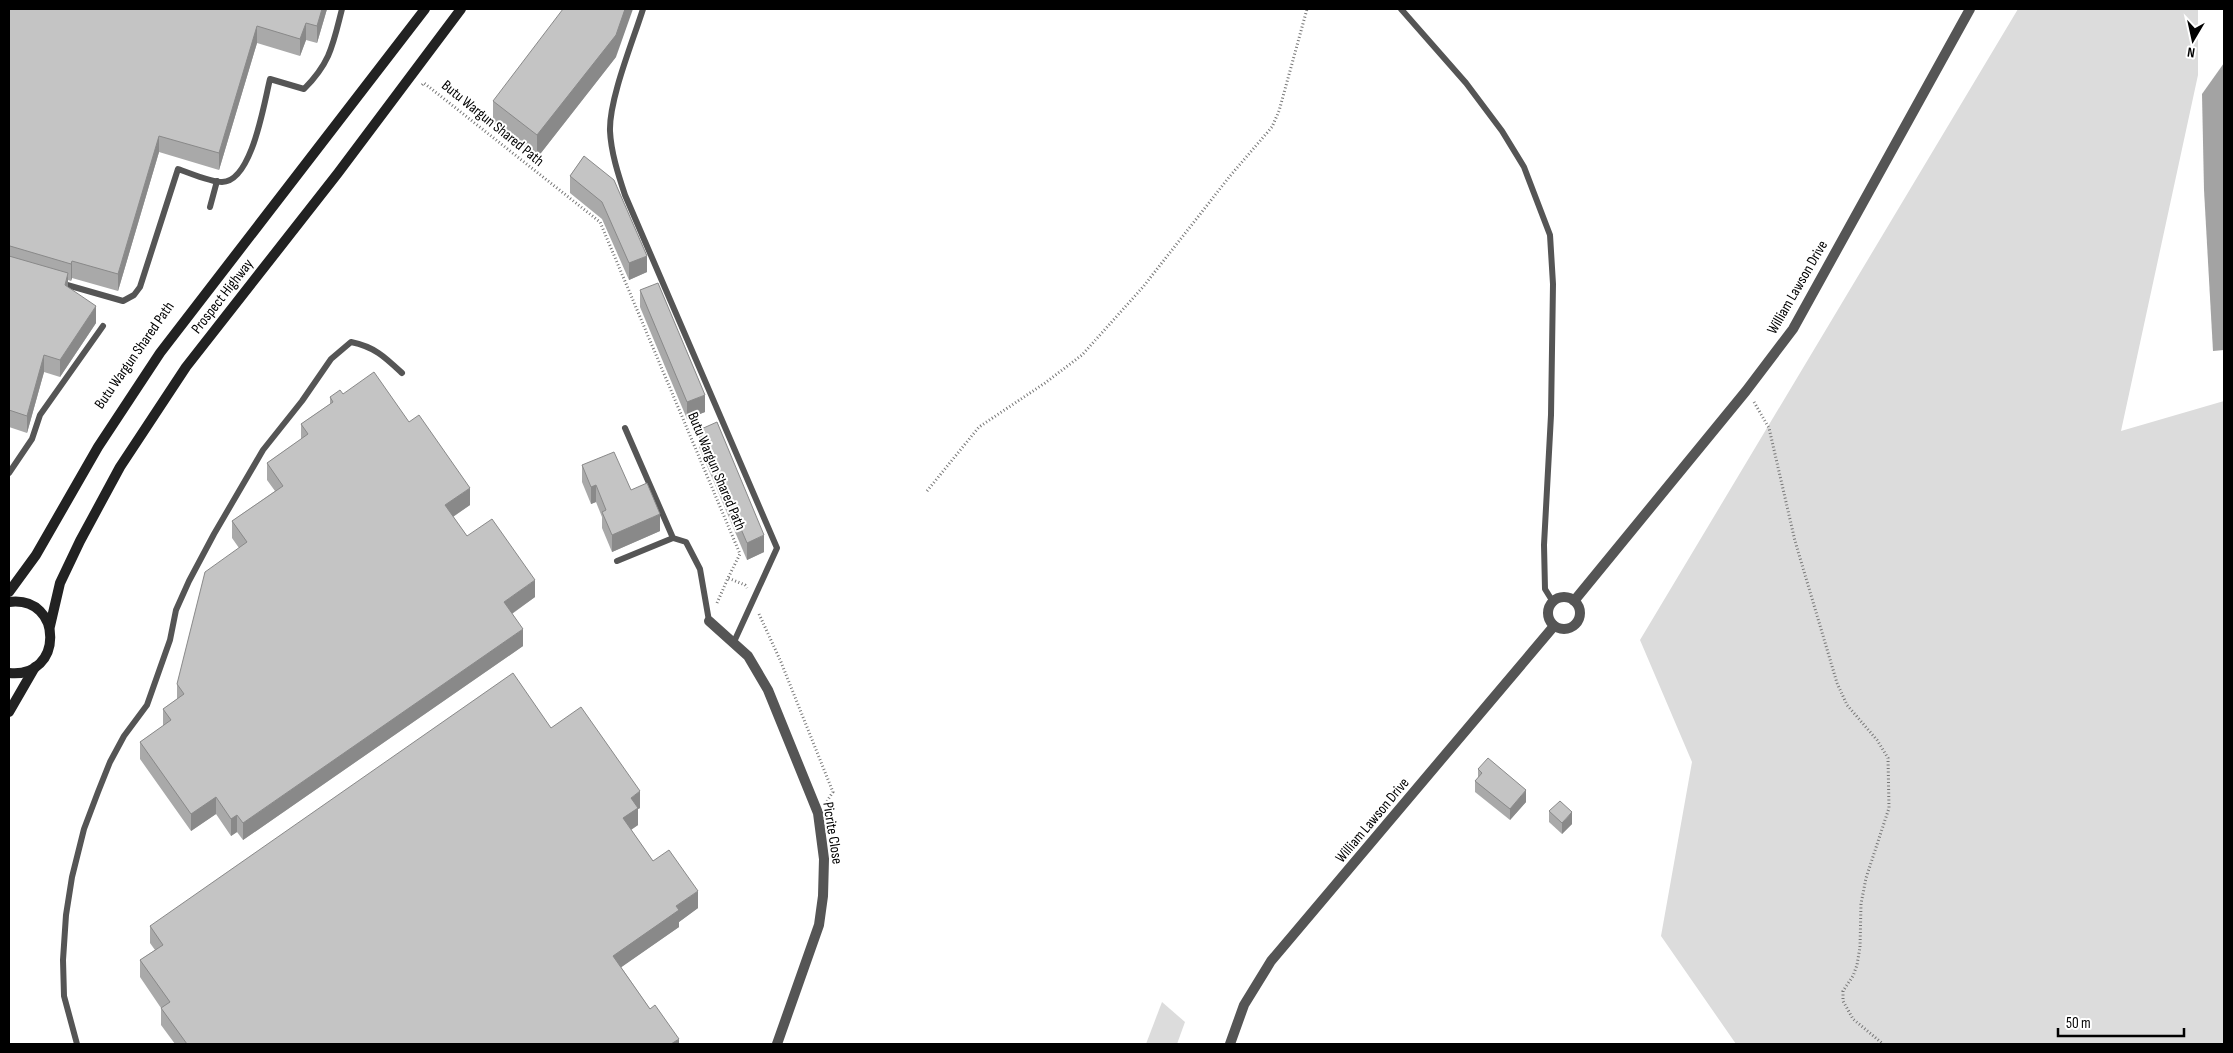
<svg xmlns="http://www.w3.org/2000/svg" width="2233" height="1053" viewBox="0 0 2233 1053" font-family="'Sofia Sans Condensed',sans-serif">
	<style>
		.green { fill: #dcdcdc }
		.water { fill: #a3a3a3 }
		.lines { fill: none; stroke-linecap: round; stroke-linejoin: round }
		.path { stroke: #777; stroke-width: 3; stroke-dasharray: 1 2.5; stroke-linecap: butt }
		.service { stroke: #555; stroke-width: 6 }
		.minor { stroke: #555; stroke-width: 10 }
		.secondary { stroke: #222; stroke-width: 10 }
		.wall { fill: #a9a9a9 }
		.shaded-wall { fill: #898989 }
		.building { fill: #c4c4c4; stroke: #898989 }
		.labels { text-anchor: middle; stroke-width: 4; stroke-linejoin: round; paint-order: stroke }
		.street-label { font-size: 15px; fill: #000; stroke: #fff }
	</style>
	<rect width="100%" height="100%" fill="#fff"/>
	<g class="green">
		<polygon points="2018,9 2198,9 2198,75 2121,431 2224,401 2224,1044 1736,1044 1661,936 1692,762 1640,640"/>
		<polygon points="1162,1002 1185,1022 1177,1044 1146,1044"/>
	</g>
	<polygon class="water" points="2224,63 2224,350 2213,351 2204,190 2202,94"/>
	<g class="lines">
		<g class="path">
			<polyline points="422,85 424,83 600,222 740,554 728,578"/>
			<polyline points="1754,402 1769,428 1795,541 1837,683 1847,705 1877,740 1888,758 1889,808 1866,878 1861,904 1860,947 1857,965 1853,976 1843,991 1843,1001 1853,1019 1883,1044"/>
			<polyline points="927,491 979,427 1045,383 1082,355 1143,287 1230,176 1272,127 1279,111 1307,9"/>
			<polyline points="717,603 728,578 745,585 747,588"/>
			<polyline points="759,614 781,662 833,792 827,801"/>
		</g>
		<g class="service">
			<path d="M643,9c-10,32 -34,90 -33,122 1,21 8,43 15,64l152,353 -44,96"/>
			<polyline points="1401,9 1466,83 1502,131 1524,167 1550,235 1553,284 1551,415 1544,545 1545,589 1553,602"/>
			<polyline points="210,207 217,181"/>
			<path d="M60,283l63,18 11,-6 6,-8 38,-118c12,4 32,13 44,13 30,0 42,-79 48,-103l34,10c27,-27 29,-45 38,-80"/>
			<polyline points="625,428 673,538 686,542 700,569 709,621"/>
			<polyline points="9,473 32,439 40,415 103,326"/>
			<polyline points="617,561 673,538"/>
			<path d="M77,1044l-13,-48 -1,-36 3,-45 6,-38 12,-48 14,-37 12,-30 14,-26 23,-31 23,-65 6,-30 13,-29 25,-47 49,-84 39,-49 29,-42 20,-17c24,5 34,15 51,31"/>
		</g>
		<g class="minor">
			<circle cx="1564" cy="613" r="16"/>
			<polyline points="1574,601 1746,391 1793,329 1970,9"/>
			<polyline points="709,621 748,656 768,690 818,813 824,859 823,896 819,925 777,1044"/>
			<polyline points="1230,1044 1244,1005 1271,961 1554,626"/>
		</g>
		<g class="secondary">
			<polyline points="9,592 36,555 98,447 160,353 425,9"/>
			<path d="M9,602c55,-7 55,77 0,71"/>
			<polyline points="50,626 60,583 80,541 120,467 186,367 338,173 461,9"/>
			<polyline points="9,712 35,667"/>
		</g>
	</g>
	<g class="wall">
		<polygon points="9,9 327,9 317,43 306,40 300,56 257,43 219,170 159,152 118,291 72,278 71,281 68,280 68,288 96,323 60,377 44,372 27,433 9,427"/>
		<polygon points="616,57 537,158 493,123 493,101"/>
		<polygon points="584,156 647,272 629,280 602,219 570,193 570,176"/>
		<polygon points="640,290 705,412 687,419 640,307"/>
		<polygon points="343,394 409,422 470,505 453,517 467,536 535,597 512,614 523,646 243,840 237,832 231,836 216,814 191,831 140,759 140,742 163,726 163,709 177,699 177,684 239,548 232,538 232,521 275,491 267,480 267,463 301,439 301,424 330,404 330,397"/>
		<polygon points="699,430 764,552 747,560 699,447"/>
		<polygon points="582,465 631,490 660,531 612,552 602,528 602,517 596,502 591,504 582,482"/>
		<polygon points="551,728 640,808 638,809 638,825 631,830 653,861 698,908 679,922 679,927 621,967 650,1009 679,1044 175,1044 161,1025 161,1008 140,977 140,960 155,950 150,943 150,926"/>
		<polygon points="1478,769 1526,802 1510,820 1475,792 1475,781 1478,778"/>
		<polygon points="1549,811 1572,824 1562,834 1549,822"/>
	</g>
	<g class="shaded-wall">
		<polygon points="322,9 327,9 317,43 317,26"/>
		<polygon points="625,9 633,9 616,57 537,158 537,135"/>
		<polygon points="306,23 306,40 300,56 300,39"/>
		<polygon points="257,26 257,43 219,170 219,153"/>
		<polygon points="159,136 159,152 118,291 118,274"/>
		<polygon points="10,246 10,263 9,264 9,247"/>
		<polygon points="647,256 647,272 629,280 629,263"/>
		<polygon points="72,261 72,278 71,281 71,264"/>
		<polygon points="68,273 68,290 65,285"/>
		<polygon points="96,306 96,323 60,377 60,360"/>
		<polygon points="44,355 44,372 27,433 27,416"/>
		<polygon points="705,395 705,412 687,419 687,402"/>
		<polygon points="596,485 596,502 591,504 591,487"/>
		<polygon points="470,488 470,505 445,522 445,505"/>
		<polygon points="660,514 660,531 612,552 612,535"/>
		<polygon points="764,535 764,552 747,560 747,543"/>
		<polygon points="535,580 535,597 504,619 504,602"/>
		<polygon points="523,629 523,646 243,840 243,823"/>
		<polygon points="1526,790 1526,802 1510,820 1510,809"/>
		<polygon points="640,791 640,808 638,809 638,825 623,835 623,818 631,798"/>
		<polygon points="216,797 216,814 191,831 191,814"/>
		<polygon points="1572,812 1572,824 1562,834 1562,823"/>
		<polygon points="237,815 237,832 231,836 231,819"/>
		<polygon points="698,891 698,908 679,922 679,927 613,973 613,956 676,906"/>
		<polygon points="679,1039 679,1044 671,1044"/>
	</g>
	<g class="building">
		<polygon points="9,9 322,9 317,26 306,23 300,39 257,26 219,153 159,136 118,274 72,261 71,264 10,246 9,247"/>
		<polygon points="563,9 625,9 616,35 537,135 493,101"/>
		<polygon points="584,156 614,180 647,256 629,263 602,202 570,176"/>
		<polygon points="9,256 68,273 65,285 96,306 60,360 44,355 27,416 9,410"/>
		<polygon points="658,283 705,395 687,402 640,290"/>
		<polygon points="374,372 409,422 419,415 470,488 445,505 467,536 492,519 535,580 504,602 523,629 243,823 237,815 231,819 216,797 191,814 140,742 171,720 163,709 184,694 177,684 205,572 247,542 232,521 283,486 267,463 308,434 301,424 333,402 330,397 340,390 343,394"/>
		<polygon points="717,422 764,535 747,543 699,430"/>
		<polygon points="614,452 631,490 647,483 660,514 612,535 602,512 606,510 596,485 591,487 582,465"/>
		<polygon points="513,673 551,728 581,707 640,791 631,798 638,808 623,818 653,861 669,850 698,891 676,906 679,910 613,956 650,1009 655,1005 679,1039 671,1044 187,1044 161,1008 170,1002 140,960 163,945 150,926"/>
		<polygon points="1488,758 1526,790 1510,809 1475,781 1482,773 1478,769"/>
		<polygon points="1560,801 1572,812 1562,823 1549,811"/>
	</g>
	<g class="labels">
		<g class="street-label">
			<text transform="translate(493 123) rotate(39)" y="5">Butu Wargun Shared Path</text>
			<text transform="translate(1797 287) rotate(-60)" y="5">William Lawson Drive</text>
			<text transform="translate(222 296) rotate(-52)" y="5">Prospect Highway</text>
			<text transform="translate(134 355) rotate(-55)" y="5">Butu Wargun Shared Path</text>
			<text transform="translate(717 471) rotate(67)" y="5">Butu Wargun Shared Path</text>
			<text transform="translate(1372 820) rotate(-50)" y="5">William Lawson Drive</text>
			<text transform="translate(833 833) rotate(81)" y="5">Picrite Close</text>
		</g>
	</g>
	<rect width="2233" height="1053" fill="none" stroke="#000000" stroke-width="20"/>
	<g transform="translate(2193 40) rotate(189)" stroke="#ffffff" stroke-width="4" paint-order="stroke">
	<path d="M0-4L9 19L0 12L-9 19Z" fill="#000000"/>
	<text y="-8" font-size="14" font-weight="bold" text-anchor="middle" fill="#000000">N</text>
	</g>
	<path d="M2058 1028v8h126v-8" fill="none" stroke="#000000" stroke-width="2.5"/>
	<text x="2066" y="1028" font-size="15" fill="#000000" stroke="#ffffff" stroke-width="4" paint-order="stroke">50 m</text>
</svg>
